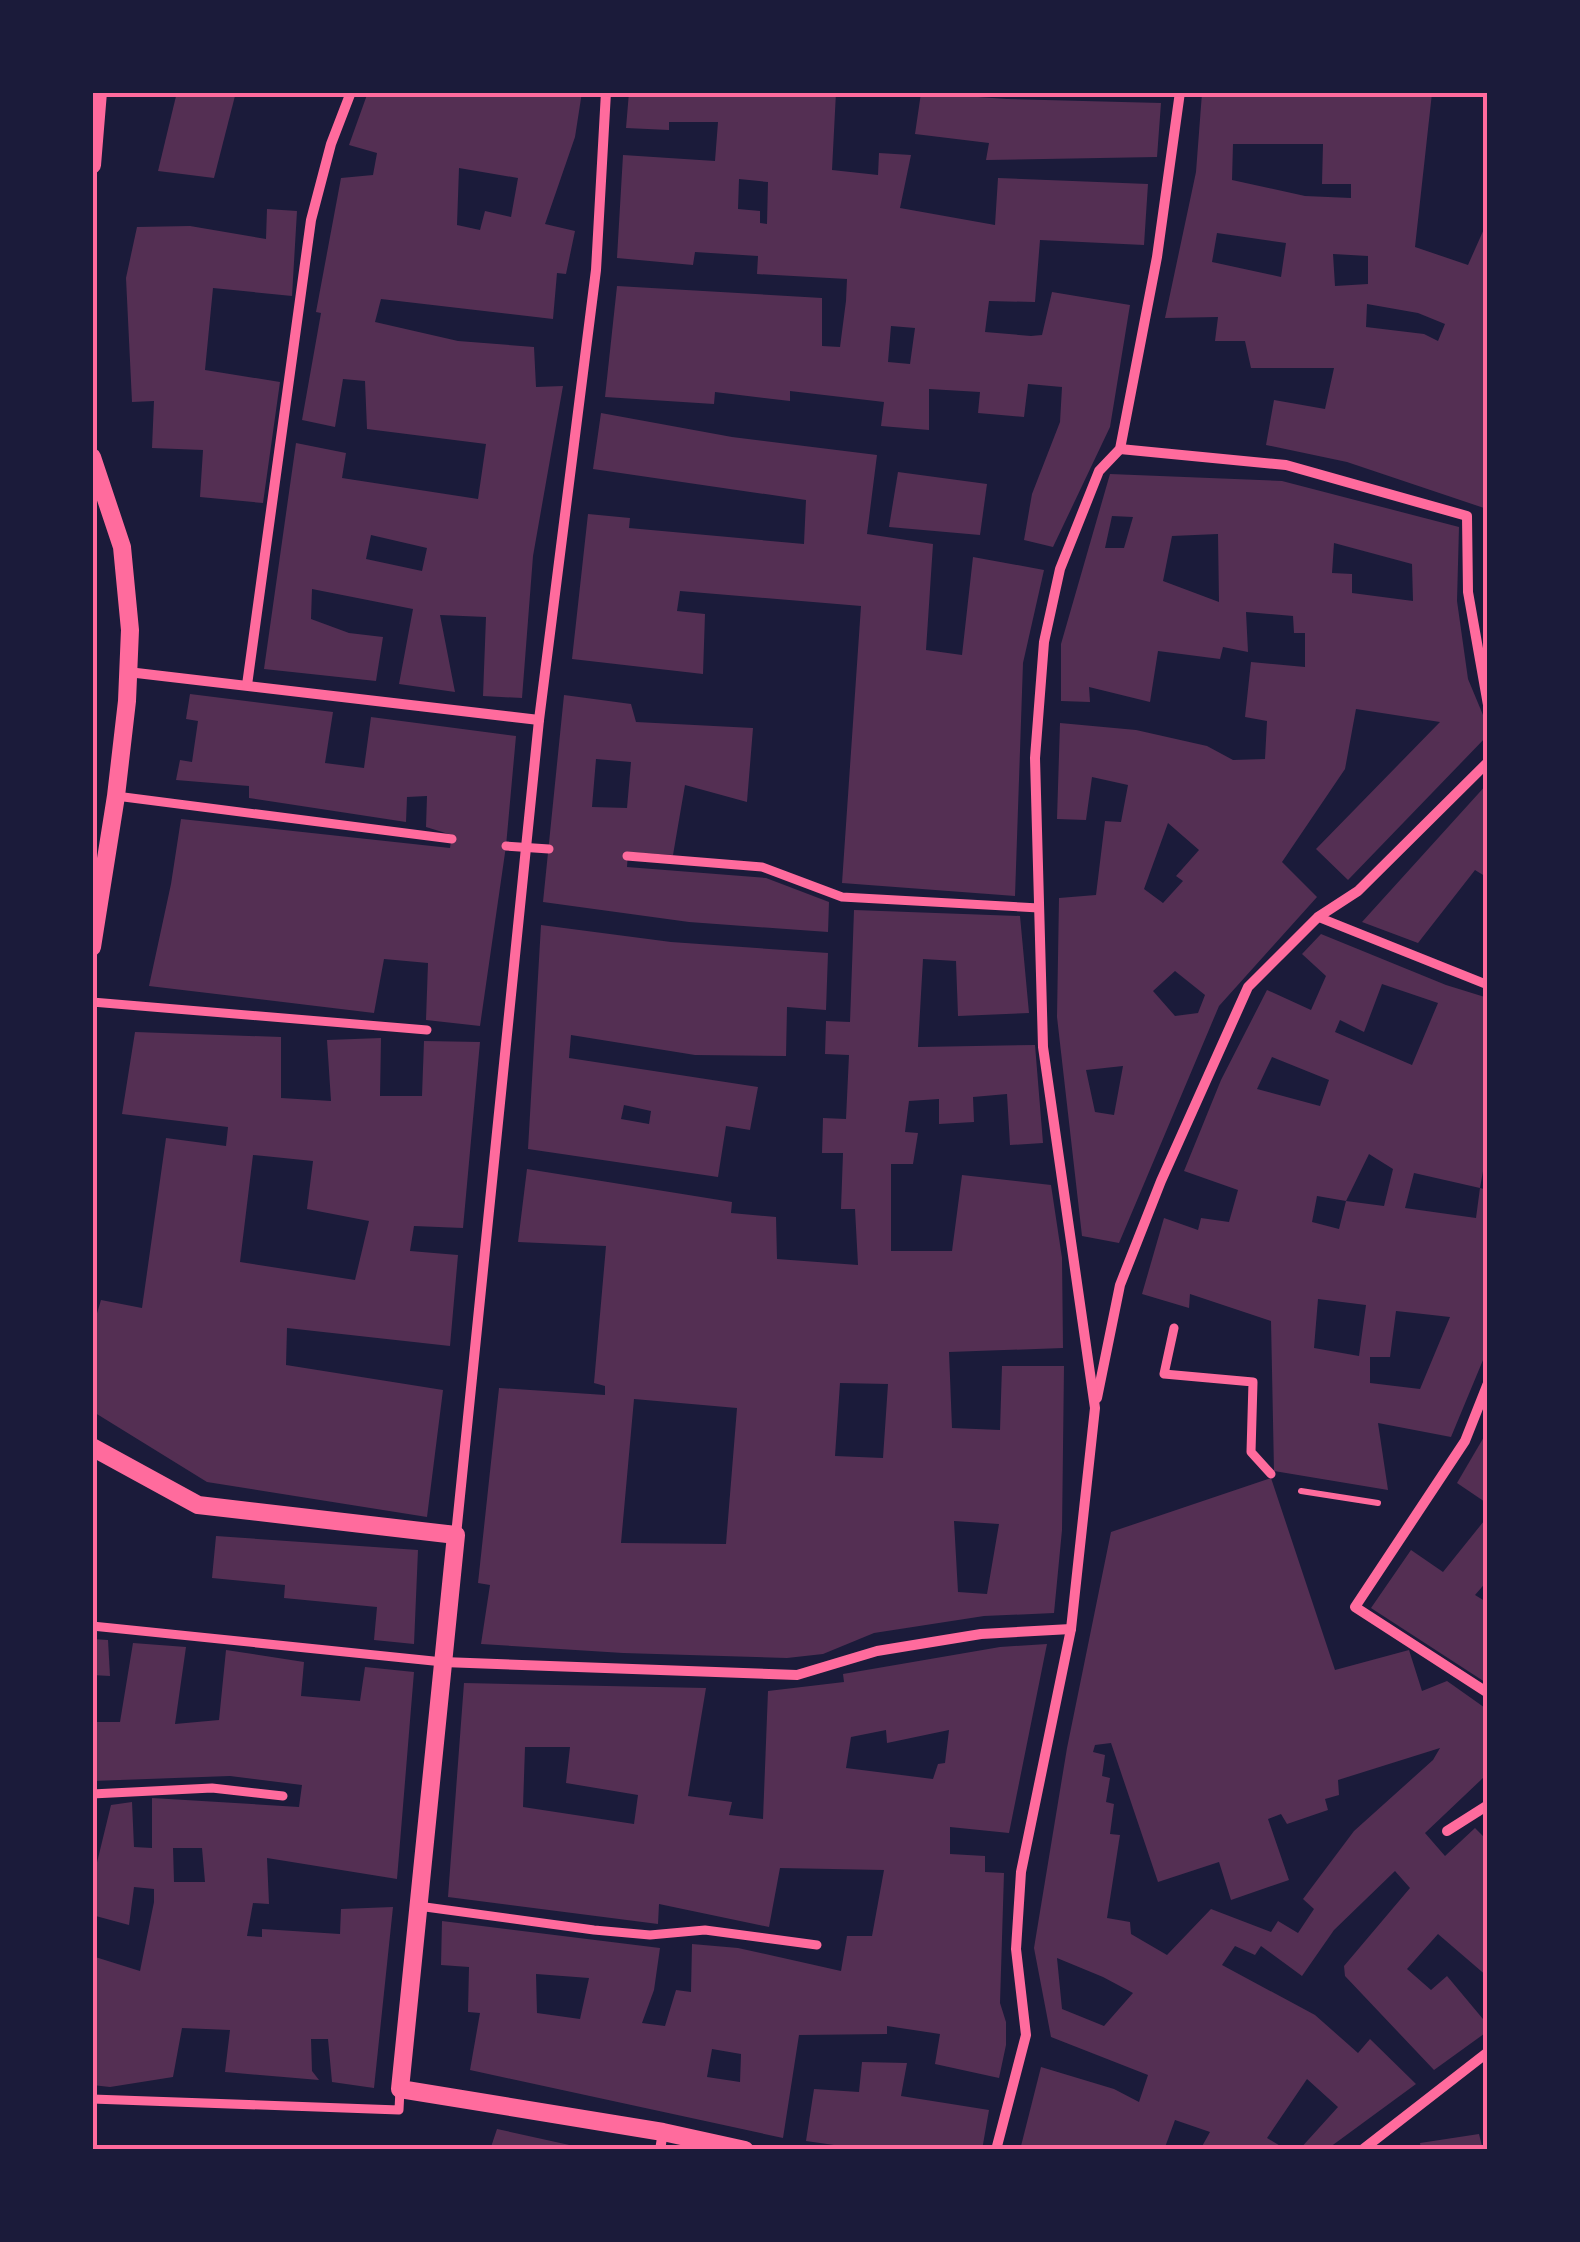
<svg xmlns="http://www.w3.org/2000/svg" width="1580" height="2242" viewBox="0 0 1580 2242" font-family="'Exo 2',sans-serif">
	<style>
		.building { fill: #542f53; fill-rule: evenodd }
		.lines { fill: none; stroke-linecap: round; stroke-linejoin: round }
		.path { stroke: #ff6b9d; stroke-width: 6 }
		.pedestrian { stroke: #ff6b9d; stroke-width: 9 }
		.minor { stroke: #ff6b9d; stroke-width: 10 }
		.tertiary { stroke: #ff6b9d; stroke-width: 18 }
		.neatline { fill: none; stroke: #ff6b9d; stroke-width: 4 }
	</style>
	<rect width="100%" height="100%" fill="#1b1b3a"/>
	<g class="building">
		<polygon points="177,92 236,92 214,178 158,171"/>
		<path d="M368,92h214l-7,45 -30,87 30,7 -9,43 -9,-1 -4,46 -172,-20 -6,23 83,19 76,6 2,40 27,-1 -30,170 -11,142 -39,-2 3,-79 -46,-2 15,77 -56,-8 14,-75 -101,-20 -1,30 38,14 34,4 -7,44 -112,-12 32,-226 50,10 -4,25 136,21 8,-55 -119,-15 -2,-48 -22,-2 -8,48 -33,-7 19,-107 -5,-1 25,-134 32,-3 4,-22 -28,-8zM459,168l59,10 -7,39 -26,-6 -5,19 -23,-5zM371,535l56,13 -5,23 -56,-12z"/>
		<path d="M629,92h207l-4,78 46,5 1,-22 32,2 -11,53 95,17 3,-47 150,6 -4,61 -104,-5 -5,62 -46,-1 -4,31 46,4 11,-1 10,-43 78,13 -20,122 -57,120 -29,-7 8,-46 28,-72 2,-35 -34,-3 -4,33 -46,-4 2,-21 -51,-3v41l-48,-4 3,-24 -94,-11v10l-75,-9 -1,12 -109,-7 12,-111 205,12v48l18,1 6,-46 1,-22 -90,-5 1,-18 -63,-4 -2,13 -76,-7 6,-103 92,6 3,-39h-49v8l-43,-2zM739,179l29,3 -1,42 -7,-1v-12l-22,-2zM891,326l24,2 -5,36 -22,-2z"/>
		<polygon points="921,93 1007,99 1161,103 1157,157 986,160 989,143 915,134"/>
		<path d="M1202,93h230l-17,154 53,18 20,-45v295l-4,-7 -137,-46 -81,-17 8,-45 51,9 9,-41h-83l-6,-27h-30l3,-24 -53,1 31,-146zM1233,144h90l-1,40h29v14l-46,-2 -73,-16zM1217,233l69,10 -5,34 -69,-15zM1333,254l35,2v28l-33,2zM1367,304l51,9 27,11 -7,17 -14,-7 -58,-7z"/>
		<polygon points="267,209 297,211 292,296 213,288 205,370 280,382 263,503 200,497 203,450 152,448 154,401 132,402 126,278 137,227 190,226 266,239"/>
		<polygon points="601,413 732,437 877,455 867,534 933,544 926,650 962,655 973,557 1044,570 1023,663 1015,896 842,883 861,606 680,591 677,611 705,614 703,674 572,659 588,514 630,518 629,528 804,544 806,500 593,469"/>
		<polygon points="898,472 987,484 980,535 889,527"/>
		<path d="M1110,474l172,7 177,46 -2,74 11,78 20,48v8l-140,145 -32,-31 124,-127 -84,-13 -11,60 -63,93 35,35 -98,109 -100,237 -37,-7 -25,-219 2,-119 37,-3 9,-74 16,1 7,-37 -36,-8 -6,43 -29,-1 3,-96 76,7 71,16 26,14 32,-1 2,-38 -22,-4 6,-55 54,5v-34h-11l-1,-17 -47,-4 2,40 -25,-5 -3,12 -62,-8 -8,51 -61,-15 1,15 -29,-1v-57zM1112,516l21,1 -9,31h-19zM1218,534l1,68 -56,-21 9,-45zM1334,543l78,21 1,37 -61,-8v-19l-20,-1zM1168,823l31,27 -23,26 7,5 -20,22 -19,-14zM1175,971l30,24 -7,18 -23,3 -22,-25zM1123,1066l-9,49 -19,-3 -9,-42z"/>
		<polygon points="1488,516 1488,589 1486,589 1484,520"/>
		<polygon points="190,694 333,712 325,763 364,768 371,717 516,736 506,846 480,1026 426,1020 428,963 384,959 374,1013 149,986 171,884 181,819 450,848 452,835 426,827 427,796 407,797 406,822 249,798 249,786 176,780 180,760 192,762 198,721 186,719"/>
		<path d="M564,695l67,9 5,18 117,6 -6,74 -62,-17 -12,70 -45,-3 -1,15 139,11 63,24 -1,30 -139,-10 -146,-20zM596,759l35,3 -4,46 -35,-1z"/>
		<polygon points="1488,783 1488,878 1475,870 1418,943 1362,922"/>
		<path d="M854,910l166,6 9,97 -71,3 -2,-55 -33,-2 -5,88 117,-2 8,98 -33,2 -3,-51 -34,3 1,25 -35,2v-25l-30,2 -4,31 13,1 -5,31h-22v87h61l10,-76 89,10 11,73 1,90 -114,4 3,76 48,2 2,-64h62l-2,164 -8,83 -70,3 -110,17 -51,21 -36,4 -164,-5 -142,-9 9,-59 -12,-2 21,-195 106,7v-9l-11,-3 12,-137 -88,-4 9,-73 205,33 -1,11 45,4 1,42 81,6 -3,-56h-14l2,-56h-21l1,-35 23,1 3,-64 -24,-1 1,-33 24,1zM840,1383l48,1 -5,74 -48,-2zM634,1399l103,9 -11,136 -105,-1zM954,1521l45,3 -12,70 -29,-2z"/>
		<path d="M541,925l130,17 157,11 -2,57 -39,-3 -1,49 -91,-1 -124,-20 -2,23 189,29 -8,43 -24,-4 -8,51 -190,-28zM624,1105l27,6 -2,13 -28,-5z"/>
		<path d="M1321,934l125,51 42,13v145l-8,45 -66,-15 -9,35 71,10 4,-30 8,2v158l-37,89 -73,-14 10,67 -114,-19 -3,-150 -81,-27 -1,14 -47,-14 22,-76 34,12 3,-12 28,4 9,-32 -54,-19 37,-91 46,-90 44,20 15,-34 -24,-22zM1382,984l56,19 -26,62 -77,-33 5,-12 24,12zM1272,1057l57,23 -9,26 -63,-17zM1369,1154l24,15 -9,37 -38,-5 -7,28 -27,-7 5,-26 29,5zM1318,1299l48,6 -7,51 -45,-8zM1396,1311l54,6 -30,72 -50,-6v-26h20z"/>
		<path d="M135,1032l146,5v61l50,3 -4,-61 54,-2 -1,58h42l2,-55 56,1 -17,186 -49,-2 -4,25 48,4 -8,91 -163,-18 -1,37 157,25 -16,127 -220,-35 -115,-71v-81l9,-30 41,8 24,-170 60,8 2,-19 -106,-13zM253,1155l60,6 -6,48 62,12 -14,59 -115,-18z"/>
		<polygon points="1488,1430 1488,1504 1457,1483"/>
		<path d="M1271,1478l64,192 74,-20 13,41 25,-10 41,29v69l-4,-2 -59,56 20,23 30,-28 13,13v136l-50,-43 -31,35 24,21 16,-14 41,49v6l-54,39 -89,-94 -1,-10 66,-78 -15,-17 -61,59 -32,46 -41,-30 -6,9 -20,-9 -13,19 93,50 43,38 12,-14 46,45 -90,66h-27l39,-43 -31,-28 -40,59 20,12h-87l10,-18 -35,-12 -11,30h-144l21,-83 73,22 25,13 9,-27 -97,-38 -17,-89 33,-200 44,-216zM1111,1743l47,139 61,-20 12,38 58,-20 -21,-61 13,-5 6,10 41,-14 -3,-11 14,-4 -1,-15 102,-32 -7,12 -79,71 -51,68 11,10 -16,24 -20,-12 -7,11 -60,-23 -44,46 -36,-21 -1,-12 -23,-4 13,-83 -10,-1 4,-30 -8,-2 4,-24 -8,-2 3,-21 -12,-3 2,-7zM1057,1958l46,19 30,16 -29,33 -42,-17z"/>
		<polygon points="1488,1516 1488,1580 1475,1595 1488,1603 1488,1684 1371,1608 1411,1550 1443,1572"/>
		<polygon points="216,1536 418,1550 414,1644 374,1640 377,1607 284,1598 285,1585 212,1578"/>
		<polygon points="92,1639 108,1640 110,1676 92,1675"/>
		<path d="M133,1643l53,4 -11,77 44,-4 7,-70 78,12 -3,34 59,5 5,-34 49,5 -17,207 -130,-21 2,46 -16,-1 -6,33 15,1v-8l78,5 1,-25 52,-2 -19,181 -42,-6 -4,-43h-17l1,32 7,9 -94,-8 5,-42 -48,-2 -9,49 -63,10 -18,-2v-129l48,15 14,-69v-13l-20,-2 -5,38 -37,-10v-32l19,-78 21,-3 2,45 18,1v-50l147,9 3,-22 -72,-9 -138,5v-59h28zM173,1848h29l3,34h-31z"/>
		<path d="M1047,1644l-38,189 -59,-6v27l35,2v16l19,1 -4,130 6,19v23l-7,33 -64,-14 5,-30 -53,-8v8l-88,1 -16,103 -313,-68 10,-57 -12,-1 1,-45 -28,-2 1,-44 218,27 -6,42 -12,33 23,3 11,-36 15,2 1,-48 46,4 103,23 6,-35h25l12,-66 -104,-2 -11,59 -110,-23 -1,20 -210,-27 16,-214 242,5 -18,108 44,6 -3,13 34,4 5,-128 76,-9 -1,-8 157,-27zM886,1730l1,13 62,-13 -4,33 -7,1 -5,15 -87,-11 5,-31zM525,1747h45l-4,36 72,12 -4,29 -111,-17zM536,1974l53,4 -9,41 -43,-6zM712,2049l29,5 -1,28 -33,-5z"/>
		<polygon points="862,2062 907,2063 901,2096 989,2110 982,2150 869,2150 806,2141 814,2089 859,2092"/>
		<polygon points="497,2129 583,2148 583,2150 490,2150"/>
		<polygon points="1479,2134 1483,2150 1421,2150 1420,2143"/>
	</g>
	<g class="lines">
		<polyline class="path" points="1301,1491 1378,1503"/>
		<g class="pedestrian">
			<polyline points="116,796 452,839"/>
			<polyline points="506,846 549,849"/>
			<polyline points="627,856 762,867 842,897 1039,908"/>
			<polyline points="1318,917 1488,985"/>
			<polyline points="92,1002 427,1030"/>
			<polyline points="1174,1328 1164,1374 1253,1382 1251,1452 1271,1474"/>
			<polyline points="92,1626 443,1662"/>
			<polyline points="92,1794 212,1788 283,1796"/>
			<polyline points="418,1906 594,1930 650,1935 705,1930 817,1945"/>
			<polyline points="92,2099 399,2110 400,2089"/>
		</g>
		<g class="minor">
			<polyline points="1120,449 1286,465 1467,516 1468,592 1488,705"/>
			<polyline points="128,672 539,720"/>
			<polyline points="247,685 311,220 331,144 351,92"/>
			<polyline points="1488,1383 1465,1441 1355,1607 1488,1693"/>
			<polyline points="1097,1398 1120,1285 1161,1181 1248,987 1318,917 1358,891 1488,762"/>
			<polyline points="456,1535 539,720 596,270 606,92"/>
			<polyline points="443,1662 797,1675 877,1651 981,1634 1071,1629"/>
			<polyline points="1447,1831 1488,1805"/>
			<polyline points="660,2150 663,2132"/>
			<polyline points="996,2150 1026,2035 1016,1949 1021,1872 1071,1629 1095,1408 1043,1047 1035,758 1044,642 1060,569 1099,471 1120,449 1157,257 1180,92"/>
			<polyline points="1362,2150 1488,2052"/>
		</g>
		<g class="tertiary">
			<polyline points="92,165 98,92"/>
			<polyline points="92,457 122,547 130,630 127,701 116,796 92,947"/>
			<polyline points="92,1447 198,1505 456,1535 400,2089 663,2132 745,2150"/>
		</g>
	</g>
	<rect width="1580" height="2242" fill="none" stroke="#1b1b3a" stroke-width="190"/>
	<rect x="95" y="95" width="1390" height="2052" class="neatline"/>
</svg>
